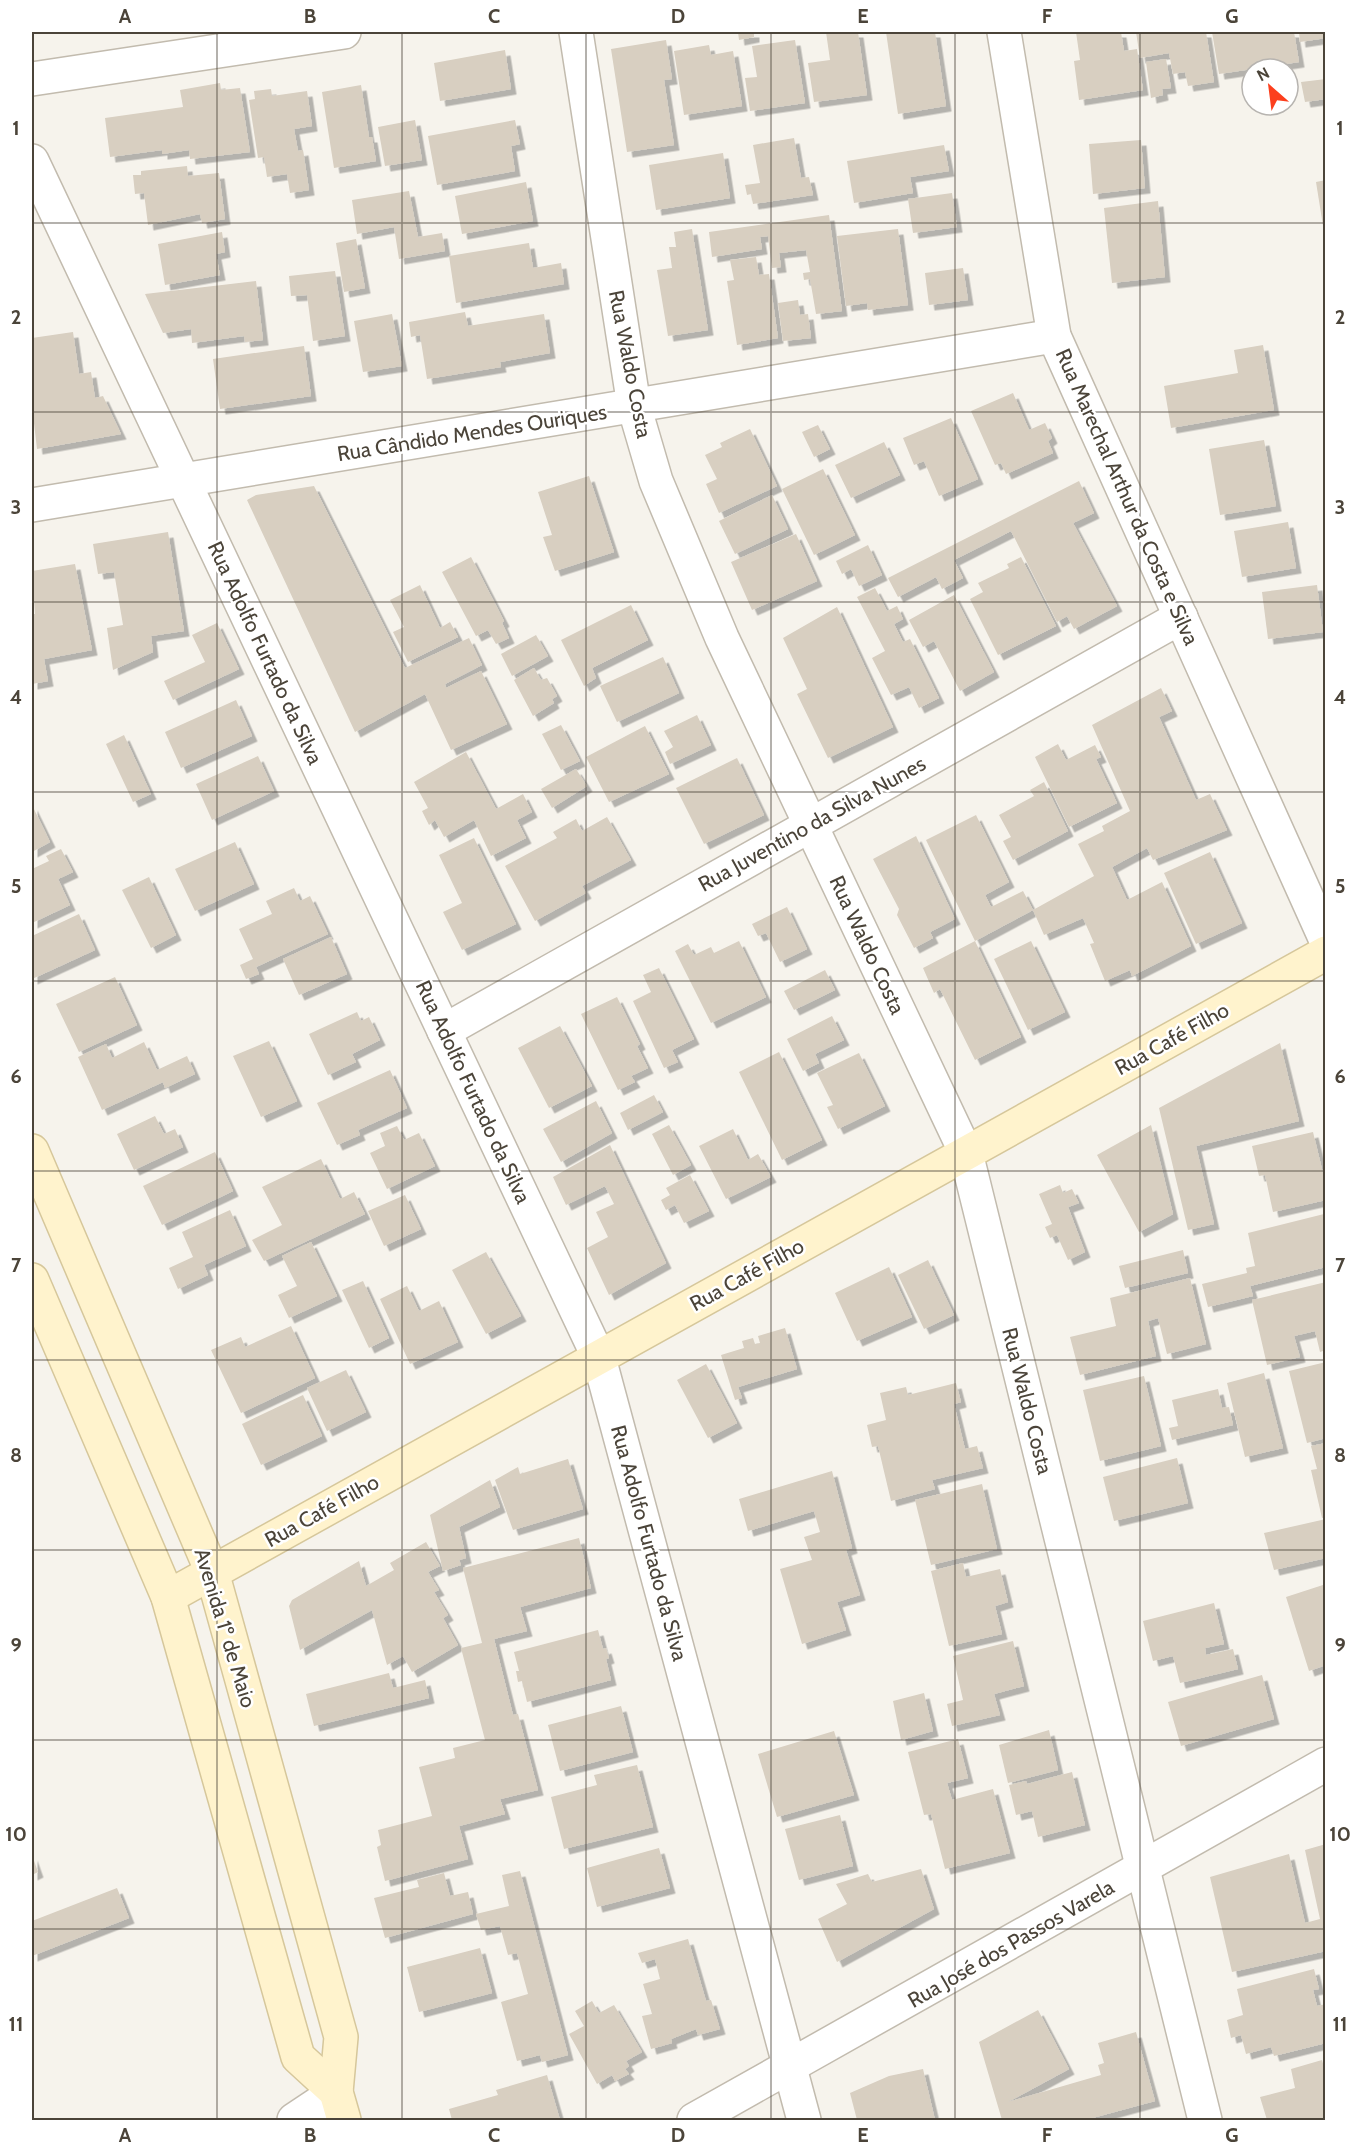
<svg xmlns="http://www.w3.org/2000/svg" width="1357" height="2152" viewBox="0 0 1357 2152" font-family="Cabin,sans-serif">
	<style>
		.building { fill: #d8cfc1; filter: url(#shadow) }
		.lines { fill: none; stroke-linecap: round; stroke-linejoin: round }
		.street-casing { stroke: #c2bbae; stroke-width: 36 }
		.secondary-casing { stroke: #d6c79b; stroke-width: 36 }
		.street { stroke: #fff; stroke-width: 33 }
		.secondary { stroke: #fff3cd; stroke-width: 33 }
		.grid { fill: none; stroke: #4b4439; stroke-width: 1.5; stroke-opacity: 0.55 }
		.labels { text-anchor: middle; stroke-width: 5; stroke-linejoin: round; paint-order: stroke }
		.street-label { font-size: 21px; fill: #4b4439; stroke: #fff }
		.neatline { fill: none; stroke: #4b4439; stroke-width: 2 }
		.grid-label { font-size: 20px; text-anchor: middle; font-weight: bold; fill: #4b4439 }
	</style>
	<defs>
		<filter id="shadow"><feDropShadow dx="5.5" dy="5.5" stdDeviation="0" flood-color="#0004"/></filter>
	</defs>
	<rect width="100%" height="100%" fill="#f6f3ec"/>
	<g class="building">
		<polygon points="738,32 754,32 754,37 739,40"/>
		<polygon points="826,32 858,32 867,95 814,102 808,63 830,60"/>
		<polygon points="886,32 935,32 946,106 898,114"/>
		<polygon points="1076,32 1121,32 1124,51 1137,49 1143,90 1079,100 1074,61 1080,60"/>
		<polygon points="1136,32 1206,32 1214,82 1188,86 1185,72 1173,74 1169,53 1140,58"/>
		<polygon points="1212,32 1294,32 1299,62 1219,74"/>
		<polygon points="1299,32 1326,32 1326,38 1300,42"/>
		<polygon points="666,40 672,79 664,80 674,145 627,152 611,49"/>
		<polygon points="795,40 805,103 750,111 745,78 757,77 752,46"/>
		<polygon points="709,45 711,55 733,51 742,106 684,115 674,51"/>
		<polygon points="505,50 511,89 440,101 434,63"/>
		<polygon points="1166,59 1171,88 1162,89 1163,95 1151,98 1146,62"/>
		<polygon points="1326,79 1326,99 1305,102 1301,82"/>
		<polygon points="220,83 221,90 240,88 250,152 190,159 189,150 162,154 162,150 110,157 105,118 183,107 180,90"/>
		<polygon points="361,85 369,137 372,137 376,161 334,168 322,92"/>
		<polygon points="271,89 272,96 307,91 312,126 294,129 298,151 303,150 309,190 290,193 287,174 267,177 264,157 258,158 249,100 255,99 254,91"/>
		<polygon points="415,120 422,160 385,166 378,127"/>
		<polygon points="515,120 520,144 511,146 515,171 437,185 428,136"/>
		<polygon points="794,138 801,178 809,177 813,195 753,204 751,194 747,195 745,185 760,183 753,145"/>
		<polygon points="1141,140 1145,188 1093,194 1089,144"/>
		<polygon points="944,145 949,171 910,177 913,193 854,203 847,161"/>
		<polygon points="723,153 730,198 656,210 649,165"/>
		<polygon points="187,166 188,176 219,173 225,219 202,223 200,214 148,225 144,193 135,194 133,175 141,175 141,171"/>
		<polygon points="1326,180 1326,232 1324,232 1316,182"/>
		<polygon points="526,182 533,221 462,234 455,196"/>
		<polygon points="409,191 418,237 442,233 445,251 399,259 394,227 357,234 352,200"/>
		<polygon points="952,193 957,227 913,233 908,199"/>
		<polygon points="1158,201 1165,277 1112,283 1104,208"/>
		<polygon points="829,215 842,311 816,314 810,279 804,280 803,273 810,272 806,250 779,253 781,267 772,268 768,236 760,237 762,249 712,257 709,232"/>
		<polygon points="692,229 708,330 668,336 657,270 672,268 669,247 676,247 674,232"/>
		<polygon points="898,229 908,305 868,310 867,303 846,306 837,236"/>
		<polygon points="222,232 225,252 216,254 220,275 165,285 158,244"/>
		<polygon points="356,239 365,288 344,292 336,243"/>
		<polygon points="529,243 533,268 561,263 564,284 456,303 449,256"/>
		<polygon points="756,257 759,275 769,274 778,338 737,345 727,281 734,280 730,260"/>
		<polygon points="963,268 968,300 929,305 925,273"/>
		<polygon points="335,271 345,336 313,341 307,295 291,296 289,276"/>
		<polygon points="256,281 263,340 245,342 244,336 192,343 191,329 163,333 145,294"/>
		<polygon points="798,300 800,315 808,314 811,338 783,341 778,303"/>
		<polygon points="465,312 468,326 544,314 550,353 500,362 501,367 427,379 420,335 411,337 409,322"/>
		<polygon points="392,314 402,366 363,372 354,321"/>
		<polygon points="73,332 79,374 91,372 95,398 103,396 121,434 37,449 32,406 32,338"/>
		<polygon points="1263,345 1274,410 1171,428 1164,386 1238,373 1234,350"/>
		<polygon points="304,346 311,396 220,409 213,359"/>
		<polygon points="1013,393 1029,430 1045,423 1052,438 1048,441 1053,453 1006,474 1001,463 995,465 971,411"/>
		<polygon points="951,418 978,479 939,496 924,461 914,465 903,438"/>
		<polygon points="818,425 830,449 814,457 802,432"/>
		<polygon points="750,429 777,486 719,513 706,484 717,479 705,455 722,447 720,443"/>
		<polygon points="1264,440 1276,506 1220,515 1209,449"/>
		<polygon points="884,442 900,475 851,498 835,465"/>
		<polygon points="823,469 855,535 814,555 782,489"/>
		<polygon points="589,476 614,552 555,571 543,537 552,535 538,492"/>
		<polygon points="1079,481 1094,513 1073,523 1117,606 1074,629 1067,616 1057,622 1011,531 954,560 963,578 942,589 936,577 898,597 888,578"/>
		<polygon points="314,486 405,668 469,638 482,665 445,684 446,688 481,671 507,724 451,750 425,694 355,732 247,500 256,495"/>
		<polygon points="772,495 788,529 735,554 719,521"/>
		<polygon points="1288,522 1296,568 1242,577 1234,531"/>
		<polygon points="168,532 184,631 151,636 153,652 113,670 107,628 123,625 114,572 98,574 93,544"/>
		<polygon points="796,534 817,581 752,610 731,562"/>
		<polygon points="868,545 882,575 859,586 851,569 842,574 836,561"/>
		<polygon points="471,557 504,621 502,623 509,638 496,644 488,630 476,636 442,572"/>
		<polygon points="1021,557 1056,626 998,655 970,599 983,592 978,583 1009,568 1007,564"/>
		<polygon points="75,564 92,650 44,659 48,681 32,684 32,614 35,614 32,571"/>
		<polygon points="420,585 440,628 450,622 458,637 408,662 393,632 404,627 390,600"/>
		<polygon points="1317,585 1323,632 1268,639 1262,592"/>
		<polygon points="875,588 887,611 897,606 903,619 894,624 903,642 910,639 939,698 919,708 909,687 891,695 872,658 885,651 857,597"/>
		<polygon points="954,595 994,672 960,691 934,641 923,647 909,620"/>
		<polygon points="631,605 648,640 592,668 596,678 584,686 561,640"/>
		<polygon points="837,607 893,727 828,758 797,694 807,689 783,638"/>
		<polygon points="217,623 239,669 173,700 164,681 205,662 192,635"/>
		<polygon points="536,635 548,656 512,676 501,654"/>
		<polygon points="663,657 679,693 617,722 600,686"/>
		<polygon points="534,668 541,680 547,678 557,696 552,699 554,703 533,716 514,680"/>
		<polygon points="1161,688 1172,711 1159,717 1196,800 1210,794 1227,830 1153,860 1147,848 1112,867 1127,900 1162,882 1191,946 1132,976 1130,970 1105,981 1090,944 1094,943 1083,918 1044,935 1033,910 1094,876 1078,844 1104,831 1102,826 1130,811 1092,725"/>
		<polygon points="236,700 252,736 181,768 165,732"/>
		<polygon points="697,715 711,745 670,764 665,752 673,747 664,731"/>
		<polygon points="561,725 580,761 561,770 542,734"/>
		<polygon points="645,726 669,774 609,802 586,757"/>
		<polygon points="124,735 151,794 133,802 106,744"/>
		<polygon points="1058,744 1066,760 1095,745 1101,757 1096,759 1117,803 1069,827 1035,757"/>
		<polygon points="466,752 496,809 523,794 532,812 517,820 526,838 491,856 474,820 444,837 435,820 429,825 422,811 428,808 414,782"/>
		<polygon points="258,756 274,791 212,820 196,784"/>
		<polygon points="737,758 764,815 704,844 676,788"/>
		<polygon points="576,769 587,786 552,808 541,789"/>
		<polygon points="1044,782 1068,831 1013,860 1003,841 1011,837 999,815 1034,796 1030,790"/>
		<polygon points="32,805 50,842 32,852"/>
		<polygon points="976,815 1009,882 985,895 991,907 1023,891 1033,910 975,941 926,840"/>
		<polygon points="607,817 631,860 582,886 586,893 535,921 505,866 557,838 553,832 576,819 582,831"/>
		<polygon points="916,836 955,919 930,932 933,938 914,948 897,915 899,909 873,859"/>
		<polygon points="474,838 516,924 462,950 443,912 462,903 439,855"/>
		<polygon points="235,842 254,884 195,911 175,869"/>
		<polygon points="61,849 73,872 58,879 70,905 32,923 32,869 49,861 46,856"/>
		<polygon points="1210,852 1242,923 1196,944 1164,873"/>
		<polygon points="149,877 176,935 151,948 122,890"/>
		<polygon points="294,888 300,901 310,896 328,934 256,967 259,974 246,979 240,965 253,959 239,929 272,914 266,901"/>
		<polygon points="787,907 807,949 780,962 766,933 758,936 752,924"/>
		<polygon points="79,914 95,950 32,979 32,936"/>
		<polygon points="331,937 347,974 299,995 283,959"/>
		<polygon points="739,941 766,997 711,1023 675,951 688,944 694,955 711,947 714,953"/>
		<polygon points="975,941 1021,1037 975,1060 940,989 934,993 923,968"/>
		<polygon points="1031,941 1065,1012 1028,1030 994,959"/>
		<polygon points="659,968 694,1039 672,1050 678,1062 664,1068 633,1001 651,992 643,975"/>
		<polygon points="825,970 835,990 794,1010 784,991"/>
		<polygon points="115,977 137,1025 79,1052 56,1004"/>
		<polygon points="617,997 640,1044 637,1046 648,1068 631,1076 635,1082 618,1090 581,1014"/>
		<polygon points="357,1012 361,1021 369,1017 380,1040 352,1054 356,1062 328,1075 309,1034"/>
		<polygon points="832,1016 844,1040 815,1054 819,1063 803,1071 787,1039"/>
		<polygon points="560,1026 592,1086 549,1108 518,1048"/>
		<polygon points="269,1041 297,1101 261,1117 233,1056"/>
		<polygon points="144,1042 157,1070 187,1056 195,1074 165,1088 163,1082 102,1110 78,1057 106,1044 112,1058"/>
		<polygon points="1280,1043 1299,1121 1196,1146 1214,1224 1188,1230 1159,1108"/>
		<polygon points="779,1052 822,1140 782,1160 739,1072"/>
		<polygon points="859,1053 885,1106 838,1129 827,1107 833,1105 817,1073"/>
		<polygon points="390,1070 407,1108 358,1130 360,1135 337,1145 317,1103"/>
		<polygon points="654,1095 663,1112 628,1130 620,1113"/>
		<polygon points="596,1101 612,1133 561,1162 543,1129"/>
		<polygon points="155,1116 164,1134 175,1129 183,1147 134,1170 117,1134"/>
		<polygon points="669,1125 691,1165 673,1175 652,1134"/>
		<polygon points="1151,1125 1173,1214 1139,1232 1097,1155"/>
		<polygon points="397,1126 404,1140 419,1133 435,1166 387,1189 370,1153 385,1146 380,1133"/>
		<polygon points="733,1129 748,1160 758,1154 771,1177 726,1199 699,1146"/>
		<polygon points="1313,1132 1326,1186 1326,1200 1273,1212 1265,1175 1259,1176 1252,1146"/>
		<polygon points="610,1145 666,1263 609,1295 587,1248 608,1237 596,1212 614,1204 605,1186 566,1205 553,1177"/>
		<polygon points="215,1152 233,1191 162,1225 143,1186"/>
		<polygon points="321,1159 340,1199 354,1192 365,1214 264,1261 252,1240 282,1225 262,1187"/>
		<polygon points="690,1175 709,1211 684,1223 675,1205 666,1210 661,1200 670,1195 666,1188"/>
		<polygon points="1060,1185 1063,1193 1072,1189 1079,1203 1068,1207 1085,1252 1068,1260 1057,1235 1050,1238 1045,1227 1052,1224 1039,1194"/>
		<polygon points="405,1195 421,1229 384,1246 368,1211"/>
		<polygon points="230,1210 246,1246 204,1265 208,1275 178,1289 169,1268 193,1257 182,1232"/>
		<polygon points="1324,1214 1326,1267 1250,1286 1253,1296 1208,1307 1202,1284 1247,1273 1246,1268 1255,1266 1248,1233"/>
		<polygon points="311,1242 337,1296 289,1318 278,1295 297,1286 282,1256"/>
		<polygon points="1183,1250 1188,1273 1125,1288 1119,1266"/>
		<polygon points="486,1252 521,1316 486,1334 452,1270"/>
		<polygon points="928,1260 954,1315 924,1329 898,1275"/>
		<polygon points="889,1267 912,1317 857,1341 835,1293"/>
		<polygon points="1190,1278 1206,1344 1167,1354 1158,1318 1148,1321 1156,1356 1080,1375 1070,1337 1116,1326 1110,1298"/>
		<polygon points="363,1281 389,1338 369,1348 342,1290"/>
		<polygon points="1326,1282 1326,1350 1320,1352 1315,1331 1294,1336 1300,1357 1267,1365 1252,1300"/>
		<polygon points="407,1286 419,1311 439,1301 458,1342 410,1364 380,1299"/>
		<polygon points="291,1326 315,1378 241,1413 211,1350 241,1337 245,1347"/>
		<polygon points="785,1328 797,1369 738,1387 742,1398 735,1400 721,1355 744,1348 742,1341 753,1338 755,1344 760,1343 758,1336"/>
		<polygon points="1326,1362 1326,1438 1307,1443 1289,1371"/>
		<polygon points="706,1364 737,1423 708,1438 677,1380"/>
		<polygon points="346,1370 366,1412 327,1431 307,1388"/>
		<polygon points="1264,1373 1283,1448 1245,1457 1227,1383"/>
		<polygon points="1144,1376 1161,1446 1100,1461 1083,1390"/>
		<polygon points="956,1383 961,1402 954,1404 965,1449 977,1446 983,1468 932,1480 935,1489 891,1501 878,1446 872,1447 867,1425 886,1420 880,1393 906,1387 908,1395"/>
		<polygon points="1218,1389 1222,1408 1229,1407 1233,1425 1172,1440 1169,1428 1178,1426 1172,1400"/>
		<polygon points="303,1395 322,1436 261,1465 242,1424"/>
		<polygon points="1326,1443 1326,1517 1322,1518 1311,1470 1317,1469 1311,1446"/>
		<polygon points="1177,1458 1188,1503 1114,1521 1103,1477"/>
		<polygon points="568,1459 583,1509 513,1530 495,1480 518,1467 520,1474"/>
		<polygon points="832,1471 852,1548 846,1550 860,1595 837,1602 846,1630 802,1644 780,1569 812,1560 804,1537 820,1532 814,1511 748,1531 739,1499"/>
		<polygon points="490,1480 500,1507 459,1527 466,1558 459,1560 461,1565 443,1571 430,1515"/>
		<polygon points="982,1484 997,1549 931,1565 915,1500"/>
		<polygon points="1326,1519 1326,1558 1274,1570 1264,1533"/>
		<polygon points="579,1538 591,1588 520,1607 527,1631 494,1639 513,1715 518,1714 538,1790 500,1799 505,1814 459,1826 468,1859 385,1881 377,1847 381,1845 378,1830 432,1816 419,1767 455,1758 453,1748 485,1740 461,1648 482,1643 463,1568"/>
		<polygon points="426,1542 440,1566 428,1572 439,1590 434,1592 448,1615 443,1618 458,1645 412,1672 403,1656 387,1665 372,1610 300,1650 289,1606 292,1600 359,1561 366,1586 394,1570 390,1563"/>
		<polygon points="963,1563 966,1577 1000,1569 1008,1602 995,1606 1002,1634 949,1646 931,1571"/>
		<polygon points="1326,1584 1326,1665 1309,1671 1286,1597"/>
		<polygon points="1214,1603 1224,1644 1205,1648 1206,1655 1233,1649 1238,1669 1180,1683 1173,1656 1153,1661 1143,1621"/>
		<polygon points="598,1630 603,1649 606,1648 609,1658 606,1659 611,1680 527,1702 522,1681 518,1682 516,1671 519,1671 514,1652"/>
		<polygon points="1013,1641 1024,1686 994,1694 1000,1715 952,1726 947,1704 963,1700 953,1656"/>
		<polygon points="389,1673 393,1688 425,1680 429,1698 314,1726 306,1694"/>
		<polygon points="1262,1675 1274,1719 1181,1746 1168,1702"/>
		<polygon points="924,1693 933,1731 901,1740 893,1701"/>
		<polygon points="621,1706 633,1752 560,1771 548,1725"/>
		<polygon points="1049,1730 1058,1770 1008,1783 999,1745"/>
		<polygon points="834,1731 854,1795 777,1817 758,1754"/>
		<polygon points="958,1739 968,1778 947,1783 952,1800 993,1789 1010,1853 945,1869 931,1814 924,1815 908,1752"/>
		<polygon points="637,1765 653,1827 564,1849 551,1797 597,1785 594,1775"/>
		<polygon points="1072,1772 1085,1825 1038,1837 1032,1811 1016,1815 1009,1785 1026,1781 1027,1784"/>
		<polygon points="840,1815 853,1866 799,1880 785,1829"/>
		<polygon points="1326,1844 1326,1951 1232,1972 1210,1877 1289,1854 1305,1923 1320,1919 1305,1850"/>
		<polygon points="659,1848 670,1888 597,1907 587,1868"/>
		<polygon points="32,1855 38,1872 32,1875"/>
		<polygon points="921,1869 934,1909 837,1962 818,1919 847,1904 836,1884 868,1874 872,1882"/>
		<polygon points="520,1871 568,2055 542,2062 540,2055 517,2061 501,2002 528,1994 517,1953 508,1955 500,1926 481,1930 476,1914 509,1906 502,1875"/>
		<polygon points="444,1873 450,1896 468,1892 473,1914 385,1938 374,1898 419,1887 417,1880"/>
		<polygon points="117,1888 129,1918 32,1956 32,1921"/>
		<polygon points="688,1939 706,2001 711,2000 720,2029 698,2035 696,2029 671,2039 672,2043 651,2049 642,2016 652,2014 643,1984 660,1979 655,1959 642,1963 638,1953"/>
		<polygon points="480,1948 492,1993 419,2012 407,1967"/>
		<polygon points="1314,1969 1319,1989 1313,1990 1317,2006 1326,2004 1326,2043 1274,2056 1271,2047 1246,2054 1241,2035 1231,2038 1227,2020 1243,2015 1237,1989"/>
		<polygon points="592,2001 599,2013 614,2005 642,2052 626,2061 629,2066 625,2069 629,2074 615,2081 612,2075 597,2084 569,2034 584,2026 575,2011"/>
		<polygon points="1038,2010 1069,2069 1008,2102 1101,2075 1098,2065 1104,2063 1098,2043 1136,2032 1155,2101 1085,2120 1002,2120 979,2042"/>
		<polygon points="1322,2060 1326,2074 1326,2120 1267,2120 1260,2097 1295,2088 1291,2069"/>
		<polygon points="923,2069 935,2120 857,2120 850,2093 889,2076"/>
		<polygon points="547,2075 560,2120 452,2120 449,2109 498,2095 496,2090"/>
	</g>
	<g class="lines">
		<g class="street-casing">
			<g id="street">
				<polyline points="576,32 634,406 656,481 722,638 966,1153 1205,2120"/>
				<polyline points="1004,32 1054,336 1326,940"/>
				<polyline points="32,79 344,32"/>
				<polyline points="32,161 599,1358 804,2120"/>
				<polyline points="32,505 1054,336"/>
				<polyline points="444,1031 1181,617"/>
				<polyline points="294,2120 336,2092"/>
				<polyline points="694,2120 1326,1764"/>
			</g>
		</g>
		<g class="secondary-casing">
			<g id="secondary">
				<polyline points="32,1151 212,1572 341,2037 336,2092 344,2120"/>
				<polyline points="32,1280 168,1597 298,2057 336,2092"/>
				<polyline points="168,1597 1326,953"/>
			</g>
		</g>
		<use href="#street" class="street"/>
		<use href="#secondary" class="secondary"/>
	</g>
	<path class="grid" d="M217,32v2088M402,32v2088M586,32v2088M771,32v2088M955,32v2088M1140,32v2088M32,223h1294M32,412h1294M32,602h1294M32,792h1294M32,981h1294M32,1171h1294M32,1360h1294M32,1550h1294M32,1740h1294M32,1929h1294"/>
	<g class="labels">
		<g class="street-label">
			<text transform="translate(630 364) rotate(79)" y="7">Rua Waldo Costa</text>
			<text transform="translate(472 433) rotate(-9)" y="7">Rua Cândido Mendes Ouriques</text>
			<text transform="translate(1127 497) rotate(66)" y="7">Rua Marechal Arthur da Costa e Silva</text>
			<text transform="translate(265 653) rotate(65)" y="7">Rua Adolfo Furtado da Silva</text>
			<text transform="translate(812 824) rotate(-29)" y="7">Rua Juventino da Silva Nunes</text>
			<text transform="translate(867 945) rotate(65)" y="7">Rua Waldo Costa</text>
			<text transform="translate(1172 1039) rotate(-29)" y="7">Rua Café Filho</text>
			<text transform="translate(473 1092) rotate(65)" y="7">Rua Adolfo Furtado da Silva</text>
			<text transform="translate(747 1275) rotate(-29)" y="7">Rua Café Filho</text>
			<text transform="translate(1027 1401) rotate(76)" y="7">Rua Waldo Costa</text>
			<text transform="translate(322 1511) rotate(-29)" y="7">Rua Café Filho</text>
			<text transform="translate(649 1543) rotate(75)" y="7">Rua Adolfo Furtado da Silva</text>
			<text transform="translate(225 1628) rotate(73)" y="7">Avenida 1º de Maio</text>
			<text transform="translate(1011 1944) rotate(-30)" y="7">Rua José dos Passos Varela</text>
		</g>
	</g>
	<rect width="1357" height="2152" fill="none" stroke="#ffffff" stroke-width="66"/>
	<g transform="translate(1270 87) rotate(332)"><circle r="28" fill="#ffffff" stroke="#b7b4b0" stroke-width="1.5"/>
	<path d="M0-4.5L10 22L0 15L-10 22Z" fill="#fc3f1d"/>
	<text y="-9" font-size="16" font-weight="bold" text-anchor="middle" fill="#4b4439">N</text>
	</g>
	<rect x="33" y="33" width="1291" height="2086" class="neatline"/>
	<g class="grid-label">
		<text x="125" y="23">A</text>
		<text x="310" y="23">B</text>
		<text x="494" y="23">C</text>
		<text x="678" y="23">D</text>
		<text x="863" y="23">E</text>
		<text x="1047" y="23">F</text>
		<text x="1232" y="23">G</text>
		<text x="16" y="135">1</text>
		<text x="1340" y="135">1</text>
		<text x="16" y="324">2</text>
		<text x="1340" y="324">2</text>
		<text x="16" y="514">3</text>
		<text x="1340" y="514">3</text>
		<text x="16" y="704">4</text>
		<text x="1340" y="704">4</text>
		<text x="16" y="893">5</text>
		<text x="1340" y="893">5</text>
		<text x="16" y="1083">6</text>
		<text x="1340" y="1083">6</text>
		<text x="16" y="1272">7</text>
		<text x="1340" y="1272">7</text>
		<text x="16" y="1462">8</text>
		<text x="1340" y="1462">8</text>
		<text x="16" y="1652">9</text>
		<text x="1340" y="1652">9</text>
		<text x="16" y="1841">10</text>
		<text x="1340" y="1841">10</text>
		<text x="16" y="2031">11</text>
		<text x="1340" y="2031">11</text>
		<text x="125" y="2142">A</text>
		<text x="310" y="2142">B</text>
		<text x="494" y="2142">C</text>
		<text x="678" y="2142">D</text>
		<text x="863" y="2142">E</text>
		<text x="1047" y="2142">F</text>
		<text x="1232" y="2142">G</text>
	</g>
</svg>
